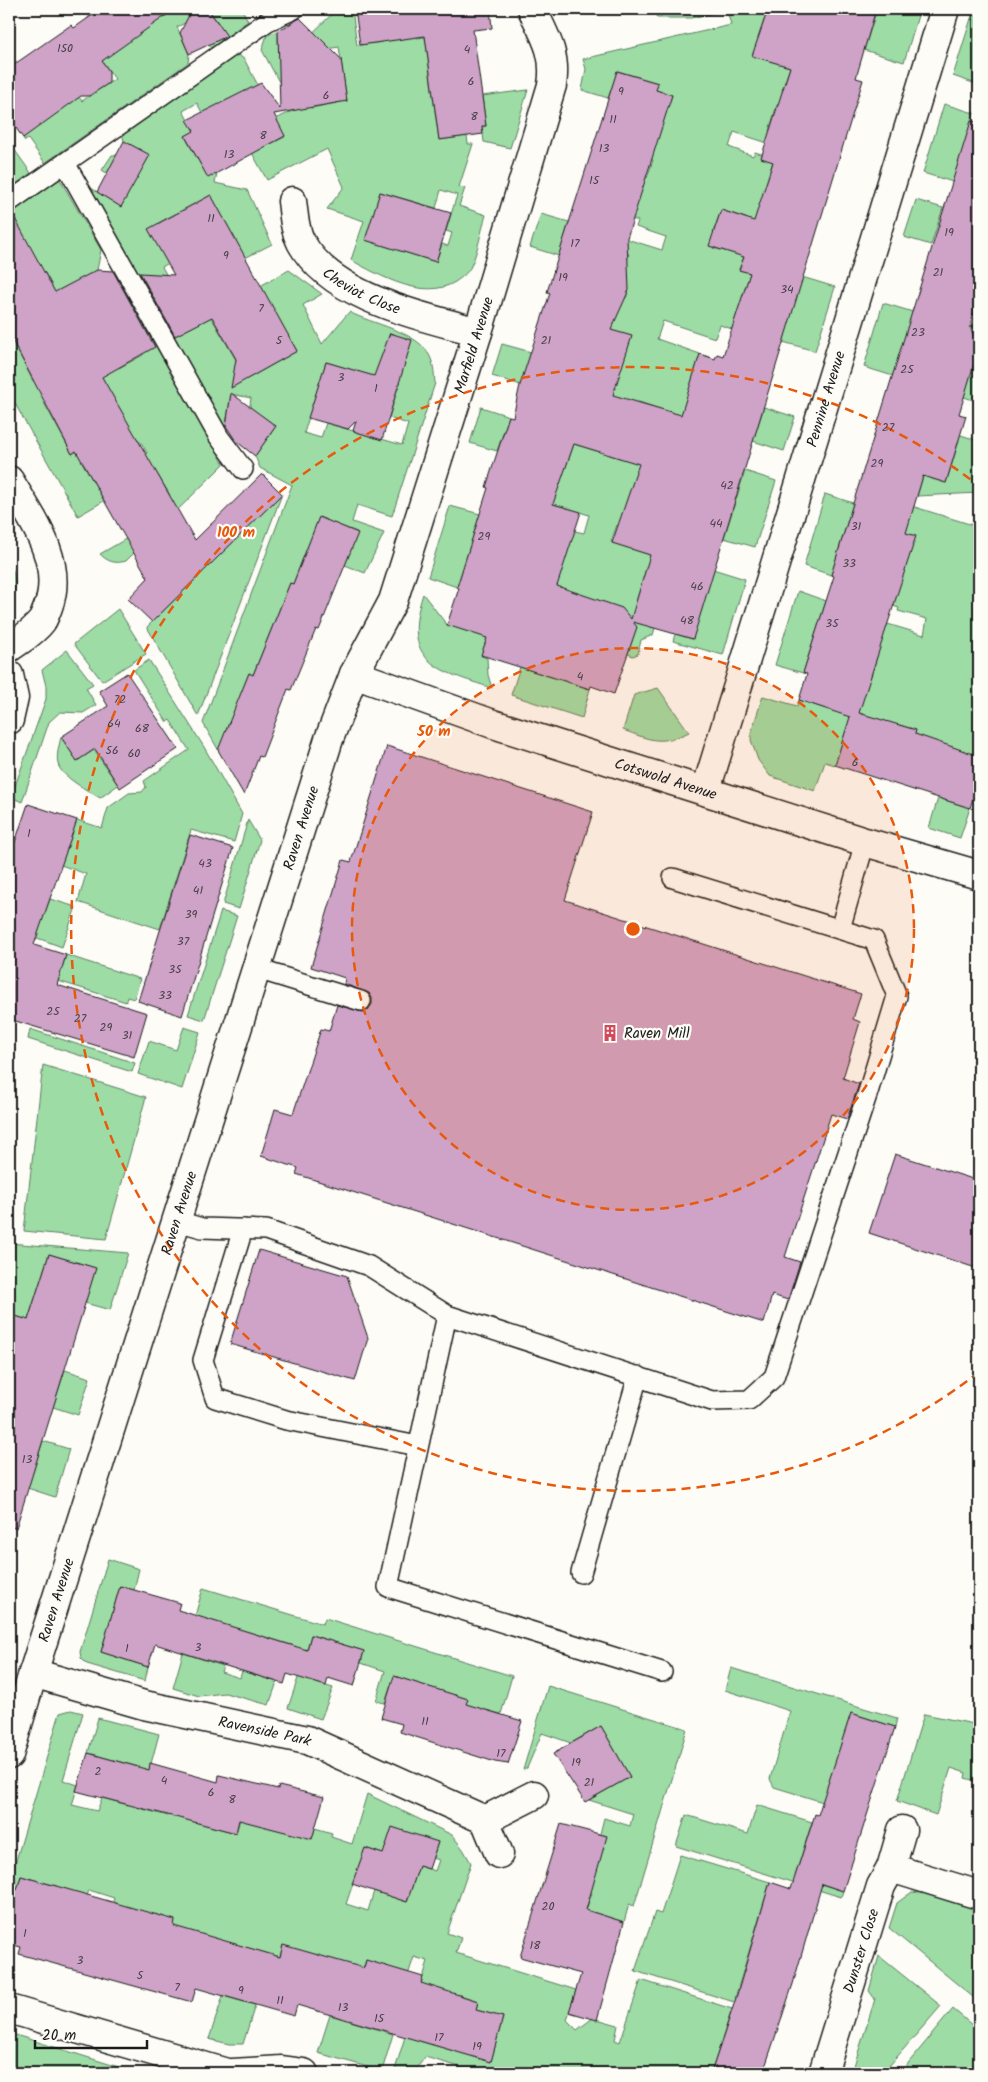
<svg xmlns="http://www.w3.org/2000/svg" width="988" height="2082" viewBox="0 0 988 2082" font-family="Kalam,sans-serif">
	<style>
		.green { fill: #9ddca5; stroke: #5c7c60; fill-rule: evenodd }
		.building { fill: #cea3c7; stroke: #1c1c1c; fill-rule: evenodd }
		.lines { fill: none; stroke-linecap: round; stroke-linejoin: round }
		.lane-casing { stroke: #1c1c1c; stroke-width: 22 }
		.street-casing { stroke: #1c1c1c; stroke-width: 31 }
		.secondary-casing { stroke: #1c1c1c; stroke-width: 31 }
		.lane { stroke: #fdfcf7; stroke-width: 19 }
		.street { stroke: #fdfcf7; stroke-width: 28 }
		.secondary { stroke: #fdfcf7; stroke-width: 28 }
		.ring { fill: none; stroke: #e8590c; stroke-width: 2.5; stroke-dasharray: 9 6 }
		.labels { text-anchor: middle; stroke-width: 4.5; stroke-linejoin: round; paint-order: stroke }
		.number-label { font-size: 12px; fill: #483e47 }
		.street-label { font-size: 15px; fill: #1c1c1c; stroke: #fdfcf7 }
		.poi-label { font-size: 15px; fill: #1c1c1c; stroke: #fdfcf7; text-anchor: start }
		.centre { fill: #e8590c; stroke: #fdfcf7; stroke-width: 2.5 }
		.ring-label { font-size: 15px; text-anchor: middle; font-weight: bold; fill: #e8590c; stroke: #fdfcf7; stroke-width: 4.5; stroke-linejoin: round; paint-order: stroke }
	</style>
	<rect width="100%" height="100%" fill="#fdfcf7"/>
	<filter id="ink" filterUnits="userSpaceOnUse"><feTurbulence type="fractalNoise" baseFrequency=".02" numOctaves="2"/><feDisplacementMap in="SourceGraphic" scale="10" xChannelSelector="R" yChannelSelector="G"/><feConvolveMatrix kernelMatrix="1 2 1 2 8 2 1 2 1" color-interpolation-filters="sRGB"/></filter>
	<g filter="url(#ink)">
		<g class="green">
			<polygon points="85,9 105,9 97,14 121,46 175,9 183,9 191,20 177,27 189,54 188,63 45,163 28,139 25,141 23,138 68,83 82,101 115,79 102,61 111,54 87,19 90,15"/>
			<polygon points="208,9 242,9 248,21 211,48 203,37 220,25"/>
			<path d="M337,9h15l5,36h3l23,-3 -4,-33h42v4l-8,2 4,23 8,-1 14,103 28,-4 1,8h5l-14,43 6,1 -6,18 27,9c-5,16 -8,36 -15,51 -3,7 -10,12 -16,16 -31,19 -75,-6 -104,-22l13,-39 -37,-12 17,-22 -17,-38 -60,31 -15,-27 33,-16 -9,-18 18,-9 -32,-60 5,-15 11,-4v13l10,13zM339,47l8,54 -36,7 -10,-55zM441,190l16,5 -11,36 6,2 -4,13 -6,-2 -6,18 -70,-22 14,-48 56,16z"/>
			<path d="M653,9h159l-8,25 -11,-6 -29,-8 -11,36 37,11 -8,23 10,19 -15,-4 -8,26 14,17 -49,-16 -5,15 24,9 2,-4 19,6 -8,26 10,4 -24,39 -6,-9 -25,-8 -8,22 5,2 -5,14 31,8 -5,14 11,3 -18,56 -12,-4 -5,13 -52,-17 -6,18 43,15 -9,30 14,5 -9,32 -57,-19 -41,9 -9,-106 31,-4 6,-3c4,-10 3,-14 -3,-23l6,-21 -16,-5 4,-13 45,14 4,-13 -30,-10 2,-6 -43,-13 36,-35 16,5 6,-18 -15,-5 27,-39 7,-21 -16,-5 2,-7 -40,-12 -10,27 -26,-8 4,-21 -3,-10 148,-34 -4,-15 -36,8h-34z"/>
			<polygon points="877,9 920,9 904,62 864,50"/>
			<polygon points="974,9 979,9 979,85 953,76"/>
			<polygon points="235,53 244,59 261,91 207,122 197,103 183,111 194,131 185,137 203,169 211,164 217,173 215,183 247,190 272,244 245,258 211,195 158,223 178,257 162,267 173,286 186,292 157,307 93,195 91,188 118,205 129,188 102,170 112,155 116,155 142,169 149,155 124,141 122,133"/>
			<polygon points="528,90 510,148 484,142 482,126 486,126 482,96"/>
			<polygon points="944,104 974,113 953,182 923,173"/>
			<polygon points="9,142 31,173 9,190"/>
			<path d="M58,176l43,74 -4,20 7,39 25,-14 11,20 -48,26 27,27 24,-13 -8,-16 14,-8 75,133 -98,97c-11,3 -18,1 -26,-7l55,-32 15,-27 -14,-23 -24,-10 15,-9 -6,-11 -53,30 16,29 -26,15 -69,-123v-59l24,47 55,-31 -28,-52 -51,27v-19l42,-22 -6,-11 -14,7 -6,-42 -15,-27zM97,368l30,56 -55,30 -29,-53 39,-21z"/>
			<polygon points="916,200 943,208 931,245 904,237"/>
			<polygon points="541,214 569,222 559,256 530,247"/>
			<path d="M289,270l33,24 -19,11 19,39 27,-32c23,12 66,19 79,41 6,9 6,20 7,30l-43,133 -35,-11 -5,17 32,11 -19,40 -20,-8 12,-33 -38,-14 -26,66 -3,-1 -37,92 -4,-2 -30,78 -16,-28 89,-238 -32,-17 -5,-12 21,-30 -14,-10 -16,18 5,-36 -20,-4 -6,37 -52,-94 38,-20 36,62 50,-28 -37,-65zM326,362l73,22 -10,34 19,6 -6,21 -76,-22 -5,15 -17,-5z"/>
			<polygon points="802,277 835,287 815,351 783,342"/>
			<polygon points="883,303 913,312 893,376 864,367"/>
			<polygon points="971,325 979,328 979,347 966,342"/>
			<polygon points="502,344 531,352 521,385 492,376"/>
			<polygon points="979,362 979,402 964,397 970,365"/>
			<polygon points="481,407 509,416 497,451 470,443"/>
			<polygon points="764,407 795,417 784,451 753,441"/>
			<polygon points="940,428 979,441 979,493 917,496 923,476 946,483 959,441 938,434"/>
			<path d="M574,444l46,14 37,-11 -19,85 -21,-7 -6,17 52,17 -17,10 -11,36 20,23 -2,7 -12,5 -3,14 -5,2 -5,-2 4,-14 -142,-11 -9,27 6,2 1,17 4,13c-53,-17 -92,-25 -69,-94l24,31 128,-94 9,2 5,-18 -51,-16 11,-32 15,5z"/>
			<polygon points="745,471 776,481 755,547 724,538"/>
			<polygon points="282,494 198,716 147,627"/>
			<polygon points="825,494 853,503 831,575 804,566"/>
			<polygon points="905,504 979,527 979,756 963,750 957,767 910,751 916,730 900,725 846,730 835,765 825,762 815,791 770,776 758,760 751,740 752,730 763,696 797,706 799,700 829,710 834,695 851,677 869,682 877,657 871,619 924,635 927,619 898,611 899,608 878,601"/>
			<polygon points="450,506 480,514 457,587 428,577"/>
			<path d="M9,561c6,12 10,28 0,39z"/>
			<polygon points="713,569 745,579 723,655 673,641 675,634 692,639"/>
			<polygon points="798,591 826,601 803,673 775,665"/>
			<polygon points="118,609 146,654 102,681 74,644"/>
			<polygon points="67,650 93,684 86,688 96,705 83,713 60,712 49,722 22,802 11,797 46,699 46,686 42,670"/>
			<polygon points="149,660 204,747 242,814 234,842 191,830 160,929 78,902 86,874 61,865 77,820 102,828 108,808 129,793 142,792 146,787 144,781 189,750 170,720 167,722 134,670"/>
			<polygon points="520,667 590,689 582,718 511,695"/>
			<path d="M658,688l31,44c-29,14 -38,8 -66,-2l11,-35z"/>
			<path d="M61,737l16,24 17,-11 24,35 -18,13c-11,-7 -39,-21 -42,-34 -2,-8 1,-18 3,-27z"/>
			<polygon points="938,798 970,808 960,838 929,828"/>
			<polygon points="248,820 260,840 239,909 223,904"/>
			<polygon points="50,899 76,907 62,947 21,932 39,928"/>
			<polygon points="221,911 237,916 204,1020 188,1015"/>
			<polygon points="66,955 140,979 134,999 127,997 126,1002 58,981"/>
			<polygon points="184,1027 200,1032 182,1089 138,1074 149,1041 176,1050"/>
			<polygon points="30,1029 135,1063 132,1072 28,1039"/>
			<polygon points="43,1065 146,1097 106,1239 24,1231"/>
			<polygon points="9,1243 128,1253 110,1310 85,1303 95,1268 49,1254 28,1320 12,1315 9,1325"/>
			<polygon points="65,1370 90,1378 78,1415 53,1407"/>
			<polygon points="43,1441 69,1449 55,1497 9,1482 9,1468 32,1475"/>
			<polygon points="108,1559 139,1569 134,1590 120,1586 101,1652 148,1667 145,1681 87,1664 81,1658 80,1652"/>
			<polygon points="203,1588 323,1624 325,1618 512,1676 501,1714 478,1708 455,1740 467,1699 394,1676 385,1703 376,1701 385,1671 361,1663 364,1651 311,1635 302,1666 295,1646 195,1616"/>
			<polygon points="183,1653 223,1666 221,1672 240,1678 242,1671 277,1682 269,1705 225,1693 199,1696 173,1688"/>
			<polygon points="731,1668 897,1718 895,1727 851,1713 823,1802 774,1787 770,1779 790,1711 725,1690"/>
			<polygon points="301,1669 316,1683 333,1688 321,1719 288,1708"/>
			<polygon points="548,1686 687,1729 634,1906 629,1904 624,1922 586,1910 592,1893 562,1885 607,1836 600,1834 604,1818 630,1826 633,1814 589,1800 630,1777 601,1726 571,1743 542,1733 527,1768 523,1770"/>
			<path d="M71,1710l12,3 -20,67 15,5 -6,20 25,6 5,-13 26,7 2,-4 9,-34 -51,-14 10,-35 61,16 -20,74 29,8 5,-19 18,24 45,12 12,-42 64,48 3,-11 17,5 -1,4 21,7 15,-50 85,41 11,14 8,14 -24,70 14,5 -5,15 120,37 -9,30 10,10 16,-12 25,7 -3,15 5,2 21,-62 91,29 -21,64h-207v-2l-6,2h-31v-4l-42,-12c-11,16 -12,16 -31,16l34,-112 -14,-4 -8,24 -40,-21 -5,15 -29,-8 -13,45 -9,-4 -27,-63 -3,12 -47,-13 -63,-6 5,-18 -20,-6 -6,18 -56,38 21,-72 -25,-8 -6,18 -30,-8 4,-14 -36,-10 -4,14 -8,10v-16l51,-171zM438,1842l-5,16 6,2 -4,11 -16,-5 -12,36 -33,-11 -6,20 -22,-7 19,-56 18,6zM460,1995l18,6 -2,9 27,7 -12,44 -72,-20 12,-44z"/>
			<polygon points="924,1714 979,1725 979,1782 965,1778 966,1773 951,1768 936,1815 897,1801"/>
			<polygon points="757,1805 812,1822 795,1876 843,1891 841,1897 676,1846 686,1815 748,1834"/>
			<polygon points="680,1855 770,1882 735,1998 783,2013 782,2017 635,1971 655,1912 661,1914"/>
			<polygon points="912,1892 922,1893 977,1910 979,1913 979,2002 889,1928 897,1903"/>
			<polygon points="879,1956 941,2006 883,2073 846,2073 844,2072 853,2069 875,1999 869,1991"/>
			<polygon points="223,1996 255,2005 243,2044 229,2044 209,2039"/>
			<polygon points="953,2009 979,2031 979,2073 900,2073"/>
			<polygon points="330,2015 393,2034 382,2071 318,2053"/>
			<polygon points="9,2033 138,2073 9,2073"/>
		</g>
		<g class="building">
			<polygon points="101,9 175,9 102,61 109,71 109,83 89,96 81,96 23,138 9,118 9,68 71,25 74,28"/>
			<polygon points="192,9 208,9 227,36 189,54 180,33"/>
			<polygon points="355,9 490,9 492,28 473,30 486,126 482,126 483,134 439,140 425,36 360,45"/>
			<path d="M768,9h108l-20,69 7,2 -170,559 -60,-17 4,5 -23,67 -23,-8 -1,3 -109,-34 6,-17 -40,-13 12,-37 -2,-1 31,-99 -2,-1 23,-71 4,1 7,-32 30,-92 -3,-1 70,-221 41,12 -2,7 16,5 -45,143 2,52 -18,40 21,6 -19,59 68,20 19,-61 15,5 2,-5 6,2 27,-83 -11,-3 5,-13 -35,-11 12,-36 33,11 19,-59 -12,-4 29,-91 -38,-11zM574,444l65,20 -27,79 38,12 -19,64 -9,-11 -65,-22 24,-74 -28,-8z"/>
			<polygon points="300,18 341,59 347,101 274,114 285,136 208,178 185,136 194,131 187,120 261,83 280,109 278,31"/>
			<polygon points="971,121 979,122 979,292 970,327 979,347 979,363 974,364 959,414 966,416 946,483 923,476 906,533 916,536 859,713 916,730 915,734 979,756 979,780 970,808 835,765 850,717 799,700 807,674 803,673 834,576 831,575"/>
			<polygon points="124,141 150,155 121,207 97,192"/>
			<polygon points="380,192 451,213 436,262 365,240"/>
			<polygon points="211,195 297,351 231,388 236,359 212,317 175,336 140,273 174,275 148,229"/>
			<polygon points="9,213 12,213 55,292 97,270 113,271 155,347 102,377 195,540 262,474 282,494 152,622 128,599 148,578 76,451 72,454 9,334"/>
			<polygon points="390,333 412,340 382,440 353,431 356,421 348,429 308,418 326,362 374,376"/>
			<polygon points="231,393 276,426 255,456 236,441 226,426"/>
			<polygon points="319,517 358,533 319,630 316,629 291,690 288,689 262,757 259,756 244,795 218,750 249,673 253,675 290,583 293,584"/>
			<polygon points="127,673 178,749 120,788 95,749 77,761 61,737 108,706 99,691"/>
			<polygon points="387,746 593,812 565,900 861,994 853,1019 860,1022 843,1078 859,1084 847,1119 831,1114 785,1257 800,1262 788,1300 772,1295 764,1323 296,1174 298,1168 261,1156 275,1109 293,1114 321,1029 329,1031 337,1005 363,1012 368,1010 372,1004 372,998 369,993 344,984 345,978 311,967 343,860 351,862"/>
			<polygon points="28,804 77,820 34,945 66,955 57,985 147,1013 134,1057 9,1019 9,860"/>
			<polygon points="190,835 233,848 182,1016 138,1001"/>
			<polygon points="895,1154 979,1181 979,1269 869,1233"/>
			<polygon points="259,1250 347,1276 368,1338 355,1381 230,1344"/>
			<polygon points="49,1254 96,1268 16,1528 9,1527 9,1314 28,1320"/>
			<polygon points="120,1586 180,1603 178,1610 307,1650 311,1635 364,1651 354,1686 328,1678 326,1686 287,1674 284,1684 155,1644 148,1667 101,1652"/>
			<polygon points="394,1676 468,1699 466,1704 522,1721 508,1764 495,1762 400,1732 402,1724 381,1718"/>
			<polygon points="851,1713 895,1727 843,1891 822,1884 793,1984 763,2073 711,2073 736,1998 770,1882 791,1889 815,1814 818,1815"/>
			<polygon points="601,1726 630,1777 585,1802 553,1754"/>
			<polygon points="88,1753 149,1770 150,1763 218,1782 219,1775 278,1789 279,1786 324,1797 312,1839 239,1820 236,1833 76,1791"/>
			<polygon points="561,1824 607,1836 586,1910 624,1922 597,2020 569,2012 581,1974 520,1957"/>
			<polygon points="392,1827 438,1842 429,1869 419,1866 407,1902 352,1884 365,1848 383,1854"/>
			<polygon points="21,1876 175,1920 174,1926 280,1957 283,1945 364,1968 366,1960 423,1977 421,1983 478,2001 476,2010 503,2017 491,2062 297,2005 294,2016 196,1988 192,2002 19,1954 21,1947 9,1944 9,1888 17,1890"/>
		</g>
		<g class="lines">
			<g class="lane-casing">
				<g id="lane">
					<polyline points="65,163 219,437 243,469"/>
					<polyline points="9,202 268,21 294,9"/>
					<polyline points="840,929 865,842"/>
					<polyline points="257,969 361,1001"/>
					<polyline points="177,1221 202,1228 266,1230 369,1266 447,1315 712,1401 749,1400 774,1377 869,1089 897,996 874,940 673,878"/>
					<polyline points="243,1229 203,1360 215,1398 286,1420 418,1446"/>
					<polyline points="447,1315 388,1587 662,1672"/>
					<polyline points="581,1573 638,1376"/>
				</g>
			</g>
			<g class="street-casing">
				<g id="street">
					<path id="s1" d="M292,201c2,14 2,28 9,41 30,56 121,74 177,90"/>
					<path id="s2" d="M354,674l139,50 372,118 114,33"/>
					<polyline points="9,675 14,698 9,720"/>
					<path id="s3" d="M706,790l239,-781"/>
					<path id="s4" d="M33,1673l111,32 163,35 178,80 14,34"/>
					<path id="s5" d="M9,1755l24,-82 296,-934 25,-65 39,-73 85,-269 74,-247c5,-31 -7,-49 -20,-76"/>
					<polyline points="485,1820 534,1795"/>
					<polyline points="891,1868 979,1895"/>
					<polyline points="9,2009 227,2073"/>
					<polyline points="232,2073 282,2070 304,2073"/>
					<path id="s6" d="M823,2073l58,-187 10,-18 11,-38"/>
				</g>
			</g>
			<g class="secondary-casing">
				<path id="secondary" d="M9,480c22,37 56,82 39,127 -2,5 -4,11 -6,14 -9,12 -22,19 -33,27"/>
			</g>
			<use href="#lane" class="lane"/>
			<use href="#street" class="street"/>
			<use href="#secondary" class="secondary"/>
		</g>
	</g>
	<circle cx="633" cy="929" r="281" fill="#e8590c" fill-opacity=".12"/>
	<g class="ring">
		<circle cx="633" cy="929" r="281"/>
		<path d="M979 1372A562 562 0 1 1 979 486"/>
	</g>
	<defs>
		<g id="building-bare" transform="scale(1.35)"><path d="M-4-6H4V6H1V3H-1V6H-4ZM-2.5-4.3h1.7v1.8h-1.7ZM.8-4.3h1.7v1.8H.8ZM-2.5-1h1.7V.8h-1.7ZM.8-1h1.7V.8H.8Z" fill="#d1495b" stroke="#fdfcf7" stroke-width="2.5" paint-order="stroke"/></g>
	</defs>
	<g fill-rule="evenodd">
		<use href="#building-bare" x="610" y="1033"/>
	</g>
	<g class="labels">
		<g class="number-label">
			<text x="65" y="52">150</text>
			<text x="467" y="53">4</text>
			<text x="471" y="85">6</text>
			<text x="621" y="95">9</text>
			<text x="326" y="99">6</text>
			<text x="474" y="120">8</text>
			<text x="613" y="123">11</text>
			<text x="263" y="139">8</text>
			<text x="604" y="152">13</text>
			<text x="229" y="158">13</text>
			<text x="594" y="184">15</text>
			<text x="211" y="222">11</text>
			<text x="949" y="236">19</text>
			<text x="575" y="247">17</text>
			<text x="226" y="259">9</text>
			<text x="938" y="276">21</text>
			<text x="563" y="281">19</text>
			<text x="787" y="293">34</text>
			<text x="261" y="312">7</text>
			<text x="918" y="336">23</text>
			<text x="279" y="344">5</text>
			<text x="546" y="344">21</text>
			<text x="907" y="373">25</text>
			<text x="341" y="381">3</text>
			<text x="376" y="392">1</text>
			<text x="888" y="431">27</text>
			<text x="877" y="467">29</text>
			<text x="727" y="489">42</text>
			<text x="716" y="527">44</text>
			<text x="856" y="530">31</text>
			<text x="484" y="540">29</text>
			<text x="849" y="567">33</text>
			<text x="697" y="590">46</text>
			<text x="687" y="624">48</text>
			<text x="832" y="627">35</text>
			<text x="580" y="680">4</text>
			<text x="120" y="703">72</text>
			<text x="114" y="727">64</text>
			<text x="142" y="732">68</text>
			<text x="112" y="754">56</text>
			<text x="134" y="757">60</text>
			<text x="855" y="766">6</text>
			<text x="29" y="837">1</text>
			<text x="205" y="867">43</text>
			<text x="198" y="894">41</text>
			<text x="191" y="918">39</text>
			<text x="183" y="945">37</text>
			<text x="175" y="973">35</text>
			<text x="165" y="999">33</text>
			<text x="53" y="1015">25</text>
			<text x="80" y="1022">27</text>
			<text x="106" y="1031">29</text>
			<text x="127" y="1039">31</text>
			<text x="27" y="1463">13</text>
			<text x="198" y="1651">3</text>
			<text x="127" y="1652">1</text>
			<text x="425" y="1725">11</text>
			<text x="501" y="1757">17</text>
			<text x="576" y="1766">19</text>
			<text x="98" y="1775">2</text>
			<text x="164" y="1784">4</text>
			<text x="589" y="1786">21</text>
			<text x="211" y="1796">6</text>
			<text x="232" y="1803">8</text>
			<text x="548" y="1910">20</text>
			<text x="25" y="1937">1</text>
			<text x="535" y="1949">18</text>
			<text x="80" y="1964">3</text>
			<text x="140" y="1979">5</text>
			<text x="177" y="1991">7</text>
			<text x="241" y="1994">9</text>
			<text x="280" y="2004">11</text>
			<text x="343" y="2011">13</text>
			<text x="379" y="2022">15</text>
			<text x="439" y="2041">17</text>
			<text x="477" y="2050">19</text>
		</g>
		<g class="street-label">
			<text dy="5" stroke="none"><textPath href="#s1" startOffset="122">Cheviot Close</textPath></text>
			<text dy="5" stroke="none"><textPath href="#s5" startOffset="1486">Marfield Avenue</textPath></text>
			<text dy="5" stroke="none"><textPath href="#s3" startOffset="409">Pennine Avenue</textPath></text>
			<text dy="5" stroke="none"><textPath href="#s2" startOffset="329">Cotswold Avenue</textPath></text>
			<text dy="5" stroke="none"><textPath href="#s5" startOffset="972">Raven Avenue</textPath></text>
			<text dy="5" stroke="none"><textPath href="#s5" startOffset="568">Raven Avenue</textPath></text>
			<text dy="5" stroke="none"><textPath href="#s5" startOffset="162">Raven Avenue</textPath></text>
			<text dy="5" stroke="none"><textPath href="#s4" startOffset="239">Ravenside Park</textPath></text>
			<text dy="5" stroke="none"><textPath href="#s6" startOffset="128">Dunster Close</textPath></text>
		</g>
		<g class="poi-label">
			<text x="624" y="1038">Raven Mill</text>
		</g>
	</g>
	<circle cx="633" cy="929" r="8" class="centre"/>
	<g class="ring-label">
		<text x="236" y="537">100 m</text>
		<text x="434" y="736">50 m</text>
	</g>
	<rect width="988" height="2082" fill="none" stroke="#fdfcf7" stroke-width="30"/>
	<rect x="15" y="15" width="958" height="2052" fill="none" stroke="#1c1c1c" stroke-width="2" filter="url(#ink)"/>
	<path d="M35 2040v8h112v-8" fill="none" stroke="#1c1c1c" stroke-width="2.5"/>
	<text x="42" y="2040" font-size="15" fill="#1c1c1c" stroke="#fdfcf7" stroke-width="4" paint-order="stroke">20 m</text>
</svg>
